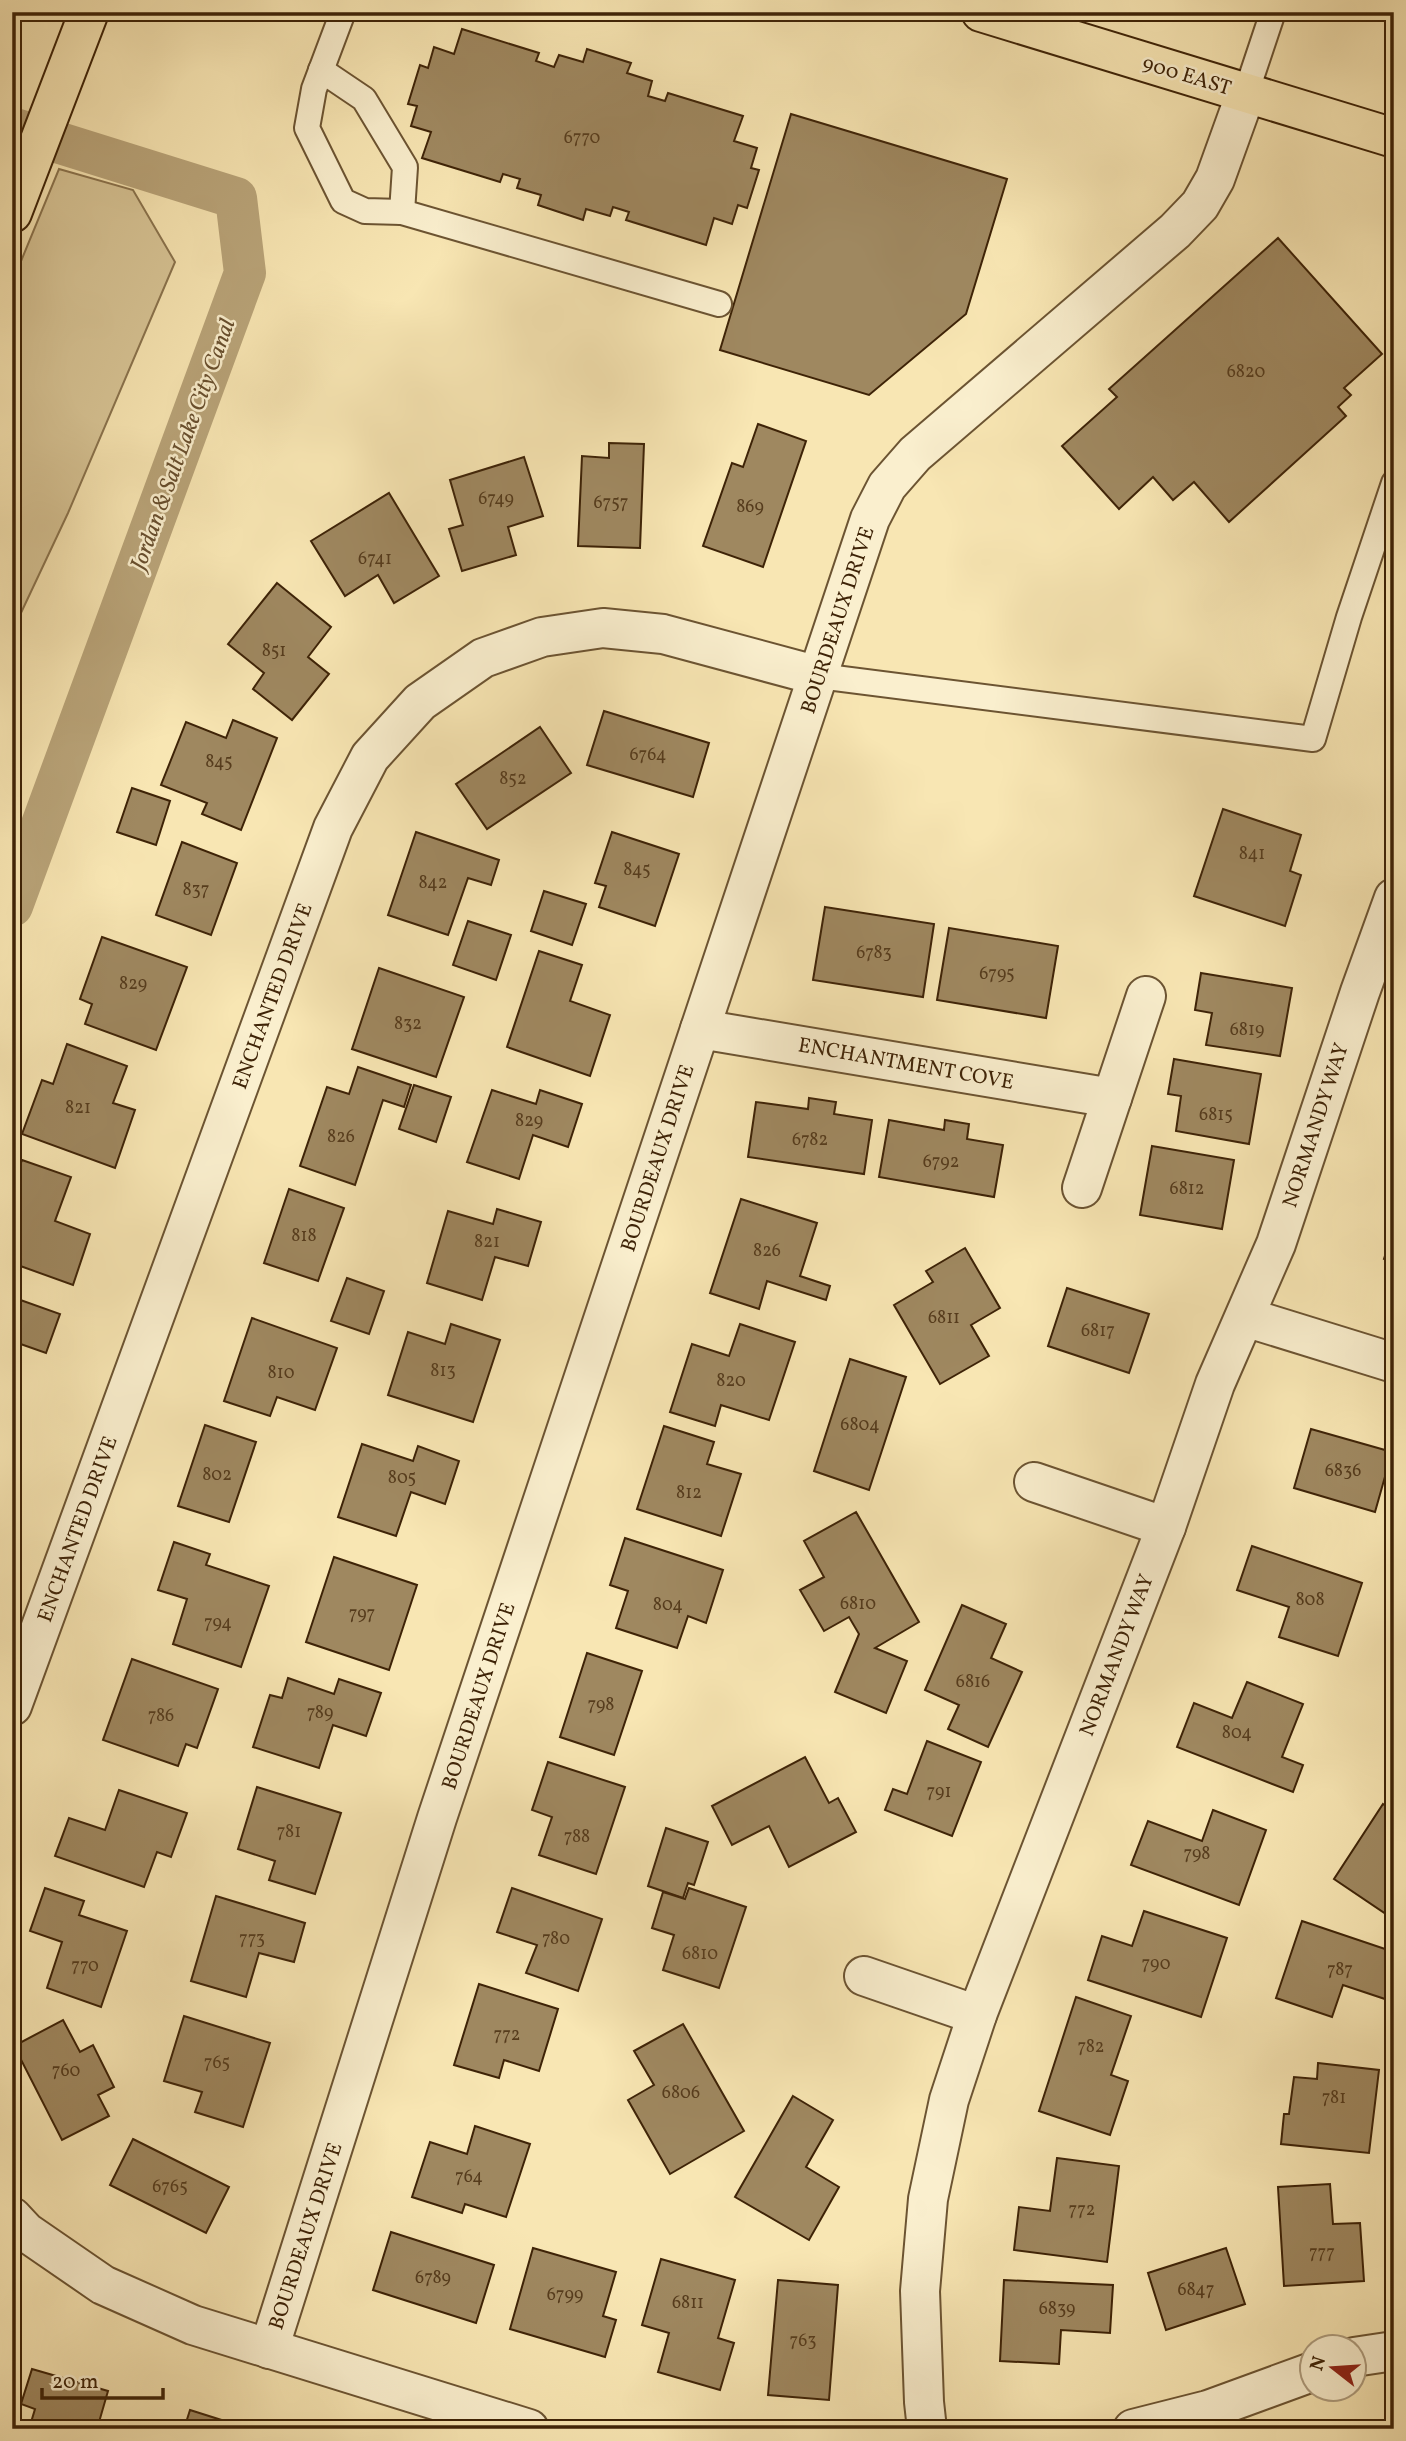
<svg xmlns="http://www.w3.org/2000/svg" width="1406" height="2441" viewBox="0 0 1406 2441" font-family="Vollkorn,serif">
	<style>
		.green { fill: #d8c596; stroke: #8b744e; stroke-width: 2 }
		.lines { fill: none; stroke-linecap: round; stroke-linejoin: round }
		.canal { stroke: #b9a479; stroke-width: 42 }
		.building { fill: #9f8860; stroke: #3e2307; stroke-width: 2 }
		.lane-casing { stroke: #6c5432; stroke-width: 28 }
		.street-casing { stroke: #6c5432; stroke-width: 42 }
		.primary-casing { stroke: #3e2307; stroke-width: 42 }
		.highway-casing { stroke: #3e2307; stroke-width: 42 }
		.lane { stroke: #faefce; stroke-width: 24 }
		.street { stroke: #faefce; stroke-width: 38 }
		.primary { stroke: #f8e6b3; stroke-width: 38 }
		.highway { stroke: #f8e6b3; stroke-width: 38 }
		.labels { text-anchor: middle; stroke-width: 5; stroke-linejoin: round; paint-order: stroke }
		.number-label { font-size: 18px; fill: #563c1d }
		.street-label { font-size: 21px; fill: #3e2307; stroke: #faefce }
		.water-label { font-size: 23px; font-style: italic; fill: #69502f; stroke: #faefce }
	</style>
	<rect width="100%" height="100%" fill="#f8e6b3"/>
	<filter id="stains"><feTurbulence type="fractalNoise" baseFrequency=".00286" numOctaves="4"/><feColorMatrix values="0 0 0 0 .2 0 0 0 0 .09 0 0 0 0 .02 0 0 0 .5 -.17"/></filter>
	<radialGradient id="worn" r=".72"><stop offset=".6" stop-color="#630" stop-opacity="0"/><stop offset="1" stop-color="#630" stop-opacity=".3"/></radialGradient>
	<polygon class="green" points="59,169 133,190 175,262 68,513 12,632 12,283"/>
	<g class="lines">
		<polyline class="canal" points="12,128 236,198 245,273 12,906"/>
	</g>
	<g class="building">
		<polygon points="462,29 539,53 536,61 554,67 559,55 583,62 587,49 631,63 627,73 652,81 648,96 665,101 668,93 743,116 734,141 757,148 751,168 759,170 747,208 738,205 732,224 714,218 706,245 626,220 629,212 613,207 610,216 586,209 583,220 538,205 541,195 517,188 520,179 503,174 500,182 422,158 431,132 411,126 417,106 408,104 420,65 428,68 434,47 454,54"/>
		<polygon points="791,114 1007,179 966,314 869,395 720,350"/>
		<polygon points="1278,238 1382,354 1344,388 1351,395 1338,407 1346,416 1229,522 1194,482 1173,500 1153,477 1119,509 1062,446 1117,397 1109,389"/>
		<polygon points="758,424 806,441 763,567 703,546 732,463 743,467"/>
		<polygon points="609,443 644,444 640,548 578,546 582,456 609,458"/>
		<polygon points="524,457 543,516 508,527 516,555 462,571 449,529 463,525 450,480"/>
		<polygon points="389,493 439,576 394,603 378,575 345,596 311,541"/>
		<polygon points="277,583 331,627 308,657 329,674 292,720 253,689 264,673 228,644"/>
		<polygon points="604,711 709,743 693,797 587,765"/>
		<polygon points="233,720 277,738 241,830 202,814 207,803 161,785 186,722 226,738"/>
		<polygon points="540,727 571,773 487,829 456,784"/>
		<polygon points="132,788 170,801 156,845 117,832"/>
		<polygon points="1223,809 1301,835 1290,871 1301,875 1285,926 1194,896"/>
		<polygon points="416,832 499,860 491,885 468,878 448,935 388,915"/>
		<polygon points="612,832 679,854 655,926 599,907 606,886 595,883"/>
		<polygon points="182,842 237,863 211,935 156,915"/>
		<polygon points="544,891 586,904 572,945 531,931"/>
		<polygon points="825,907 934,924 923,997 813,980"/>
		<polygon points="468,921 511,935 496,980 453,965"/>
		<polygon points="949,928 1058,946 1046,1018 937,1000"/>
		<polygon points="102,937 187,967 156,1050 85,1024 92,1004 80,999"/>
		<polygon points="539,951 582,965 570,1001 610,1015 590,1076 507,1047"/>
		<polygon points="379,968 464,997 436,1077 352,1049"/>
		<polygon points="1201,973 1292,988 1280,1056 1206,1045 1212,1013 1195,1010"/>
		<polygon points="67,1044 127,1066 113,1103 135,1110 115,1168 22,1134 42,1080 53,1084"/>
		<polygon points="1174,1059 1261,1074 1249,1144 1176,1131 1181,1096 1168,1094"/>
		<polygon points="358,1067 411,1085 404,1107 383,1100 355,1185 300,1166 327,1087 349,1094"/>
		<polygon points="414,1085 451,1097 436,1142 399,1129"/>
		<polygon points="492,1090 536,1104 540,1090 582,1104 568,1147 533,1135 519,1179 467,1162"/>
		<polygon points="809,1098 836,1102 834,1114 872,1120 864,1174 748,1157 756,1102 808,1109"/>
		<polygon points="889,1120 944,1130 945,1120 969,1124 967,1139 1003,1145 994,1197 879,1177"/>
		<polygon points="1152,1146 1234,1160 1222,1229 1140,1215"/>
		<polygon points="22,1160 71,1177 55,1221 90,1234 73,1285 12,1263 12,1187"/>
		<polygon points="289,1189 344,1208 318,1281 264,1263"/>
		<polygon points="741,1199 817,1223 800,1276 830,1286 826,1300 767,1281 759,1309 710,1293"/>
		<polygon points="497,1209 541,1222 528,1266 495,1257 482,1300 427,1283 448,1211 493,1224"/>
		<polygon points="1394,1228 1394,1263 1384,1259"/>
		<polygon points="965,1248 1000,1308 971,1325 989,1356 940,1384 894,1305 933,1282 926,1271"/>
		<polygon points="347,1278 384,1291 369,1334 331,1321"/>
		<polygon points="1067,1288 1149,1314 1129,1373 1048,1346"/>
		<polygon points="12,1297 60,1314 46,1353 12,1341"/>
		<polygon points="252,1318 337,1348 315,1410 277,1397 270,1416 224,1401"/>
		<polygon points="451,1324 500,1340 473,1422 388,1395 408,1332 445,1344"/>
		<polygon points="740,1324 795,1342 769,1420 721,1405 715,1426 670,1412 692,1344 729,1356"/>
		<polygon points="850,1359 906,1377 869,1490 814,1471"/>
		<polygon points="205,1425 256,1442 229,1522 178,1506"/>
		<polygon points="664,1426 714,1442 707,1464 741,1474 721,1536 637,1509"/>
		<polygon points="1311,1429 1392,1452 1375,1512 1294,1488"/>
		<polygon points="362,1444 413,1461 418,1446 459,1461 445,1504 411,1492 396,1536 338,1517"/>
		<polygon points="856,1512 919,1622 875,1648 907,1661 886,1713 835,1692 859,1634 849,1617 824,1631 800,1590 824,1577 804,1541"/>
		<polygon points="625,1538 723,1570 706,1623 688,1616 677,1648 616,1628 628,1591 610,1585"/>
		<polygon points="174,1542 210,1554 206,1565 269,1586 241,1667 173,1644 187,1599 158,1590"/>
		<polygon points="1252,1546 1362,1583 1338,1656 1279,1637 1289,1607 1237,1590"/>
		<polygon points="334,1557 417,1585 389,1670 306,1642"/>
		<polygon points="962,1605 1006,1624 991,1658 1022,1672 988,1747 948,1729 959,1705 925,1690"/>
		<polygon points="587,1653 642,1671 614,1755 560,1737"/>
		<polygon points="132,1659 218,1689 197,1748 186,1744 178,1766 103,1740"/>
		<polygon points="288,1678 334,1694 339,1679 381,1693 366,1736 333,1725 319,1768 253,1747 270,1695 282,1698"/>
		<polygon points="1247,1682 1303,1704 1282,1757 1303,1765 1293,1792 1177,1747 1194,1703 1232,1718"/>
		<polygon points="927,1741 981,1762 952,1836 885,1810 893,1789 907,1794"/>
		<polygon points="805,1757 829,1803 838,1798 856,1832 789,1867 769,1826 732,1845 712,1806"/>
		<polygon points="548,1762 625,1787 596,1874 539,1855 552,1817 532,1810"/>
		<polygon points="257,1787 341,1813 315,1894 269,1880 275,1861 238,1849"/>
		<polygon points="119,1790 187,1813 171,1857 157,1852 144,1887 55,1856 69,1818 105,1830"/>
		<polygon points="1383,1804 1394,1812 1394,1902 1386,1914 1334,1879"/>
		<polygon points="1213,1810 1266,1830 1239,1905 1131,1865 1148,1821 1202,1841"/>
		<polygon points="666,1828 708,1842 694,1885 688,1883 683,1898 648,1886"/>
		<polygon points="45,1888 84,1901 79,1915 127,1931 101,2007 47,1988 62,1942 30,1931"/>
		<polygon points="512,1888 602,1919 578,1991 526,1973 537,1945 497,1932"/>
		<polygon points="689,1888 746,1907 719,1988 663,1970 674,1935 652,1928 663,1892 685,1899"/>
		<polygon points="216,1896 305,1923 294,1962 259,1953 246,1997 191,1981"/>
		<polygon points="1144,1911 1227,1938 1201,2017 1088,1980 1102,1936 1132,1946"/>
		<polygon points="1302,1921 1394,1952 1394,2002 1343,1985 1332,2017 1276,1998"/>
		<polygon points="479,1984 558,2009 539,2071 504,2060 499,2078 454,2065"/>
		<polygon points="1076,1997 1131,2016 1111,2075 1128,2081 1110,2135 1039,2111"/>
		<polygon points="184,2016 270,2043 243,2127 195,2112 202,2092 164,2081"/>
		<polygon points="63,2020 80,2052 93,2045 114,2087 98,2095 109,2116 62,2140 14,2046"/>
		<polygon points="683,2024 744,2131 670,2174 628,2100 654,2085 634,2051"/>
		<polygon points="1318,2063 1379,2070 1369,2153 1281,2144 1284,2114 1289,2114 1294,2077 1317,2079"/>
		<polygon points="793,2096 833,2120 806,2167 839,2187 809,2240 735,2197"/>
		<polygon points="475,2126 530,2144 506,2217 465,2204 462,2213 412,2197 430,2142 467,2154"/>
		<polygon points="133,2139 229,2187 206,2233 110,2185"/>
		<polygon points="1057,2158 1119,2166 1107,2262 1014,2250 1019,2207 1050,2211"/>
		<polygon points="1330,2184 1333,2224 1360,2223 1364,2281 1284,2286 1278,2187"/>
		<polygon points="391,2232 494,2265 476,2323 373,2290"/>
		<polygon points="533,2248 616,2272 603,2316 616,2320 605,2357 510,2329"/>
		<polygon points="1226,2248 1245,2304 1166,2330 1148,2273"/>
		<polygon points="661,2259 735,2280 718,2338 734,2343 720,2390 658,2372 669,2333 642,2325"/>
		<polygon points="778,2280 838,2285 829,2400 768,2395"/>
		<polygon points="1004,2280 1113,2285 1110,2333 1061,2330 1059,2364 1000,2361"/>
		<polygon points="32,2369 108,2391 97,2429 29,2429 35,2409 21,2404"/>
		<polygon points="190,2410 250,2429 184,2429"/>
	</g>
	<g class="lines">
		<g class="lane-casing">
			<g id="lane">
				<polyline points="343,12 314,89 307,128 343,201 365,211 402,212 719,304"/>
				<polyline points="321,70 364,99 405,167 402,212"/>
				<polyline points="1246,93 1273,12"/>
				<polyline points="819,676 1313,739 1349,617 1394,483"/>
			</g>
		</g>
		<g class="street-casing">
			<g id="street">
				<polyline points="700,1029 1112,1098"/>
				<polyline points="1082,1188 1146,996"/>
				<polyline points="1245,1317 1394,1363"/>
				<polyline points="1034,1482 1166,1527"/>
				<polyline points="12,1706 333,828 370,757 420,702 483,658 542,637 603,628 663,634 819,676"/>
				<polyline points="864,1976 977,2015"/>
				<polyline points="12,2217 26,2232 103,2285 193,2325 529,2429"/>
				<polyline points="269,2349 437,1818 870,519 887,486 915,454 1175,231 1200,205 1215,179 1246,93"/>
				<polyline points="1354,2357 1394,2351"/>
				<polyline points="927,2429 924,2402 920,2291 928,2199 949,2100 977,2015 1166,1527 1215,1384 1276,1244 1360,992 1394,898"/>
				<polyline points="1133,2429 1208,2410 1312,2372"/>
			</g>
		</g>
		<g class="primary-casing">
			<polyline id="primary" points="981,12 1394,138"/>
		</g>
		<g class="highway-casing">
			<polyline id="highway" points="12,213 89,12"/>
		</g>
		<use href="#lane" class="lane"/>
		<use href="#street" class="street"/>
		<use href="#primary" class="primary"/>
		<use href="#highway" class="highway"/>
	</g>
	<g class="labels">
		<g class="number-label">
			<text x="582" y="143">6770</text>
			<text x="1246" y="377">6820</text>
			<text x="496" y="504">6749</text>
			<text x="611" y="508">6757</text>
			<text x="750" y="512">869</text>
			<text x="375" y="564">6741</text>
			<text x="274" y="656">851</text>
			<text x="648" y="760">6764</text>
			<text x="219" y="767">845</text>
			<text x="513" y="784">852</text>
			<text x="1252" y="859">841</text>
			<text x="637" y="875">845</text>
			<text x="433" y="888">842</text>
			<text x="196" y="895">837</text>
			<text x="874" y="958">6783</text>
			<text x="997" y="979">6795</text>
			<text x="133" y="989">829</text>
			<text x="408" y="1029">832</text>
			<text x="1247" y="1035">6819</text>
			<text x="78" y="1113">821</text>
			<text x="1216" y="1120">6815</text>
			<text x="529" y="1126">829</text>
			<text x="341" y="1142">826</text>
			<text x="810" y="1145">6782</text>
			<text x="941" y="1167">6792</text>
			<text x="1187" y="1194">6812</text>
			<text x="304" y="1241">818</text>
			<text x="487" y="1247">821</text>
			<text x="767" y="1256">826</text>
			<text x="944" y="1323">6811</text>
			<text x="1098" y="1336">6817</text>
			<text x="443" y="1376">813</text>
			<text x="281" y="1378">810</text>
			<text x="731" y="1386">820</text>
			<text x="860" y="1430">6804</text>
			<text x="1343" y="1476">6836</text>
			<text x="217" y="1480">802</text>
			<text x="402" y="1483">805</text>
			<text x="689" y="1498">812</text>
			<text x="1310" y="1605">808</text>
			<text x="858" y="1609">6810</text>
			<text x="668" y="1610">804</text>
			<text x="362" y="1619">797</text>
			<text x="218" y="1628">794</text>
			<text x="973" y="1687">6816</text>
			<text x="601" y="1710">798</text>
			<text x="320" y="1718">789</text>
			<text x="161" y="1721">786</text>
			<text x="1237" y="1738">804</text>
			<text x="939" y="1797">791</text>
			<text x="289" y="1837">781</text>
			<text x="577" y="1842">788</text>
			<text x="1197" y="1859">798</text>
			<text x="252" y="1944">773</text>
			<text x="556" y="1944">780</text>
			<text x="700" y="1959">6810</text>
			<text x="1156" y="1969">790</text>
			<text x="85" y="1971">770</text>
			<text x="1340" y="1975">787</text>
			<text x="507" y="2040">772</text>
			<text x="1091" y="2052">782</text>
			<text x="217" y="2068">765</text>
			<text x="66" y="2076">760</text>
			<text x="681" y="2098">6806</text>
			<text x="1334" y="2103">781</text>
			<text x="469" y="2182">764</text>
			<text x="170" y="2192">6765</text>
			<text x="1082" y="2215">772</text>
			<text x="1322" y="2258">777</text>
			<text x="433" y="2283">6789</text>
			<text x="1196" y="2295">6847</text>
			<text x="565" y="2300">6799</text>
			<text x="688" y="2308">6811</text>
			<text x="1057" y="2314">6839</text>
			<text x="803" y="2346">763</text>
		</g>
		<g class="street-label">
			<text transform="translate(1187 75) rotate(17)" y="7">900 EAST</text>
			<text transform="translate(837 620) rotate(-72)" y="7">BOURDEAUX DRIVE</text>
			<text transform="translate(272 996) rotate(-70)" y="7">ENCHANTED DRIVE</text>
			<text transform="translate(906 1063) rotate(10)" y="7">ENCHANTMENT COVE</text>
			<text transform="translate(1315 1125) rotate(-72)" y="7">NORMANDY WAY</text>
			<text transform="translate(657 1158) rotate(-72)" y="7">BOURDEAUX DRIVE</text>
			<text transform="translate(77 1529) rotate(-70)" y="7">ENCHANTED DRIVE</text>
			<text transform="translate(1116 1655) rotate(-69)" y="7">NORMANDY WAY</text>
			<text transform="translate(478 1696) rotate(-72)" y="7">BOURDEAUX DRIVE</text>
			<text transform="translate(305 2236) rotate(-72)" y="7">BOURDEAUX DRIVE</text>
		</g>
		<g class="water-label">
			<text transform="translate(182 444) rotate(-70)" y="8">Jordan &amp; Salt Lake City Canal</text>
		</g>
	</g>
	<rect width="1406" height="2441" fill="none" stroke="#f8e6b3" stroke-width="42"/>
	<rect x="14" y="14" width="1378" height="2413" fill="none" stroke="#3e2307" stroke-width="3.5"/>
	<rect x="21" y="21" width="1364" height="2399" fill="none" stroke="#3e2307" stroke-width="2"/>
	<g transform="translate(1333 2368) rotate(287)"><circle r="33" fill="#faefce" stroke="#af9d7e" stroke-width="2"/>
	<path d="M0-5L12 26L0 18L-12 26Z" fill="#8f2418"/>
	<text y="-10" font-size="19" font-weight="bold" text-anchor="middle" fill="#3e2307">N</text>
	</g>
	<path d="M42 2388v10h121v-10" fill="none" stroke="#3e2307" stroke-width="3.5"/>
	<text x="52" y="2388" font-size="21" fill="#3e2307" stroke="#faefce" stroke-width="5" paint-order="stroke">20 m</text>
	<rect width="100%" height="100%" filter="url(#stains)"/>
	<rect width="100%" height="100%" fill="url(#worn)"/>
</svg>
